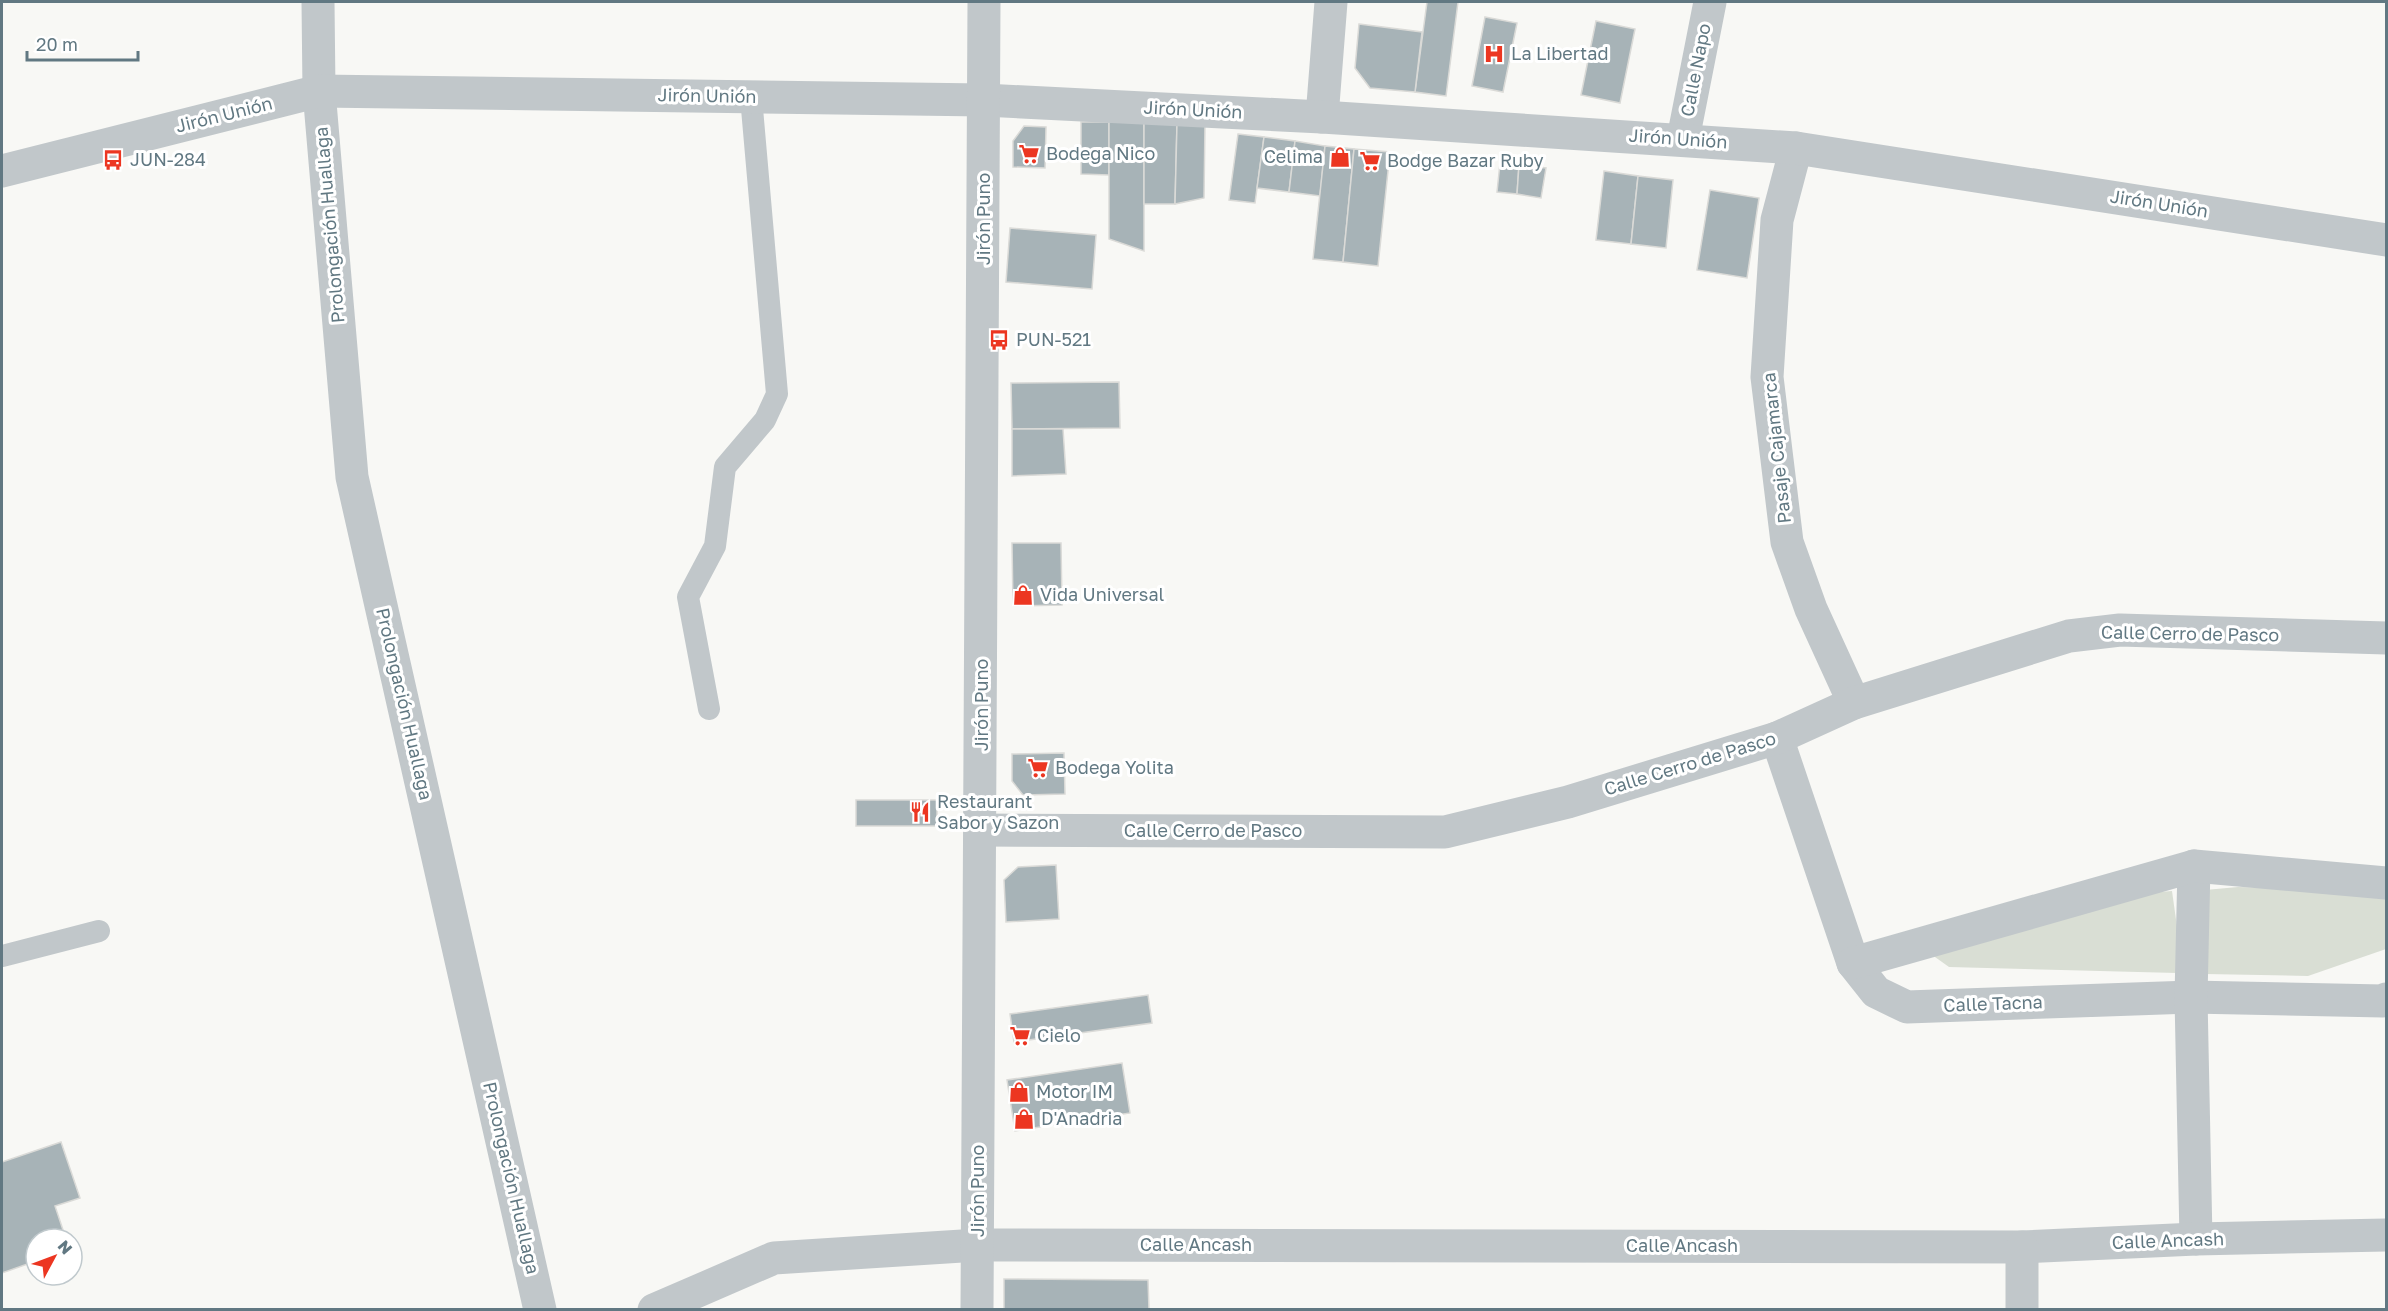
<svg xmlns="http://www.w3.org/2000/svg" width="2388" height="1311" viewBox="0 0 2388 1311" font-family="'Golos Text',sans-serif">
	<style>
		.green { fill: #d9ded4 }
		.building { fill: #a7b3b7; stroke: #dadad7; stroke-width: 1.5 }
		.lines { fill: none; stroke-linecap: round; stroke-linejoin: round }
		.service { stroke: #c1c7ca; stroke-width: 22 }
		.minor { stroke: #c1c7ca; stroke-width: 33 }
		.labels { text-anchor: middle; stroke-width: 6; stroke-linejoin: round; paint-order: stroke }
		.poi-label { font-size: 18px; fill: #617882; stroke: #fff; text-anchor: start }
		.street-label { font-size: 18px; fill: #617882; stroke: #fff }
	</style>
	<rect width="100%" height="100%" fill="#f8f8f5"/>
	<g class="green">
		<polygon points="2238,887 2321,889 2386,894 2386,949 2308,976 2205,974 2205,890"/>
		<polygon points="2172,891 2178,934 2177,973 1949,967 1935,957 1928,949 2133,894"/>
	</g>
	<g class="building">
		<polygon points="1427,2 1458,2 1446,96 1415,92"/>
		<polygon points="1485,17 1517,23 1503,92 1472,86"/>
		<polygon points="1596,21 1635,29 1620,103 1581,95"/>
		<polygon points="1359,24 1422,32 1415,92 1370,88 1355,68"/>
		<polygon points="1081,122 1109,122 1109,175 1081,174"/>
		<polygon points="1109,122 1144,122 1144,251 1109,239"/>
		<polygon points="1144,122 1177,123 1175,204 1144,204"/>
		<polygon points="1177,123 1205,123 1204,198 1175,204"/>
		<polygon points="1024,126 1046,127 1045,168 1013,167 1013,141"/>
		<polygon points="1238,134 1264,137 1255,203 1229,200"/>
		<polygon points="1264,137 1295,141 1289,192 1257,188"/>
		<polygon points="1295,141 1325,146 1320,196 1289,192"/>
		<polygon points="1325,146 1354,149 1343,262 1313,259"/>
		<polygon points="1354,149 1390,152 1378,266 1343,262"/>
		<polygon points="1500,163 1519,165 1517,194 1497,192"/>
		<polygon points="1519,165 1546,168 1541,198 1517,194"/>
		<polygon points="1604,171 1638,176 1631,244 1596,240"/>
		<polygon points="1638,176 1673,180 1666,248 1631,244"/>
		<polygon points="1710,190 1759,198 1747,278 1697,270"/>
		<polygon points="1010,228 1096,235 1092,289 1006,282"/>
		<polygon points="1119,382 1120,428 1012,429 1011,383"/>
		<polygon points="1012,429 1063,429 1066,474 1012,476"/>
		<polygon points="1012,543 1061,543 1062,605 1013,606"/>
		<polygon points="1064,753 1065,794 1023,795 1012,781 1012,754"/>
		<rect x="856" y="800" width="81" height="26"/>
		<polygon points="1056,865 1059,919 1006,922 1004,880 1018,867"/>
		<polygon points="1148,995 1152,1023 1014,1042 1010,1014"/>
		<polygon points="1122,1063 1130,1113 1015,1131 1007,1080"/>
		<polygon points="61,1142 80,1198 55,1206 66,1239 36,1239 36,1261 2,1273 2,1162"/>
		<polygon points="1004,1279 1148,1280 1149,1310 1004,1310"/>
	</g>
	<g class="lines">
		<g class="service">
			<polyline points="709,709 688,597 715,546 725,467 765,420 777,394 751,97"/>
			<polyline points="2,956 99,931"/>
		</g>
		<g class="minor">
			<polyline points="318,2 319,91 352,477 540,1310"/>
			<polyline points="1322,117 1331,2"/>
			<polyline points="1683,139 1710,2"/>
			<polyline points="1796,148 1777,220 1767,377 1787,542 1811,609 1854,703"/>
			<polyline points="2,171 319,91 984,100 1322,117 1796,148 2386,240"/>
			<polyline points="1777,738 1853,963 1876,992 1907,1007 2191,997 2383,1001 2386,999"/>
			<polyline points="981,830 1445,832 1568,802 1777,738 1854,703 2069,636 2120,630 2386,638"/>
			<polyline points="2194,866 2191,997 2196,1239"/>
			<polyline points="1853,963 2194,866 2386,883"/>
			<polyline points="654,1310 774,1258 978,1245 2022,1247 2196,1239 2386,1235"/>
			<polyline points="977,1310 984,2"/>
			<polyline points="2022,1310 2022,1247"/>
		</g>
	</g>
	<defs>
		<g id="hospital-bare" transform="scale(1.62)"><path d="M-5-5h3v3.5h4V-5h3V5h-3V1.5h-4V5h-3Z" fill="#ec3621" stroke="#fff" stroke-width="2.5" paint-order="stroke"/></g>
		<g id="supermarket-bare" transform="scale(1.62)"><path d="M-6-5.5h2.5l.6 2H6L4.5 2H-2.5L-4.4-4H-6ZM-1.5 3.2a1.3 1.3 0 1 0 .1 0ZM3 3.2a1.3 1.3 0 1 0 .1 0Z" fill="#ec3621" stroke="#fff" stroke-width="2.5" paint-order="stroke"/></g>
		<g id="shop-bare" transform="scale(1.62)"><path d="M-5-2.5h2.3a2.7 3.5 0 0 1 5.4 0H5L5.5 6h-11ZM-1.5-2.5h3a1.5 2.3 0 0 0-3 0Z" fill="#ec3621" stroke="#fff" stroke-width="2.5" paint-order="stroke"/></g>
		<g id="bus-bare" transform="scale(1.62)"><path d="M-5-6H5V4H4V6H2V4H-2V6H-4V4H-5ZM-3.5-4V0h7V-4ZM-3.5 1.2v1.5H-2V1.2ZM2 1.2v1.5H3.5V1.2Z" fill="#ec3621" stroke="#fff" stroke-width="2.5" paint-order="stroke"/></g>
		<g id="restaurant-bare" transform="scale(1.62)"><path d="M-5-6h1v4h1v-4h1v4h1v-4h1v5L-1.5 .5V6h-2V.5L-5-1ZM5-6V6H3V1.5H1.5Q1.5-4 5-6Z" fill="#ec3621" stroke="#fff" stroke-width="2.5" paint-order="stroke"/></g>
	</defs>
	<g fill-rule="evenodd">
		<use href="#hospital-bare" x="1494" y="54"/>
		<use href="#supermarket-bare" x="1029" y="154"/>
		<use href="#shop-bare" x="1340" y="157"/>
		<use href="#bus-bare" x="113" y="160"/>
		<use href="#supermarket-bare" x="1370" y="161"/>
		<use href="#bus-bare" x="999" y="340"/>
		<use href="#shop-bare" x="1023" y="595"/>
		<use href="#supermarket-bare" x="1038" y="768"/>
		<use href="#restaurant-bare" x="920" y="812"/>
		<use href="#supermarket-bare" x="1020" y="1036"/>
		<use href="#shop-bare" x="1019" y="1092"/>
		<use href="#shop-bare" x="1024" y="1119"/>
	</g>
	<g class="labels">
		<g class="poi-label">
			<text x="1511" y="60">La Libertad</text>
			<text x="1046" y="160">Bodega Nico</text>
			<text x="1323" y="163" text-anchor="end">Celima</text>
			<text x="130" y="166">JUN-284</text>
			<text x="1387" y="167">Bodge Bazar Ruby</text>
			<text x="1016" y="346">PUN-521</text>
			<text x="1040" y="601">Vida Universal</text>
			<text x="1055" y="774">Bodega Yolita</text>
			<text x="937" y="808">Restaurant<tspan x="937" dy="21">Sabor y Sazon</tspan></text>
			<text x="1037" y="1042">Cielo</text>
			<text x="1036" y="1098">Motor IM</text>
			<text x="1041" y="1125">D'Anadria</text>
		</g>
		<g class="street-label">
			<text transform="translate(1696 70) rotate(-79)" y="6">Calle Napo</text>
			<text transform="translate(707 96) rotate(1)" y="6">Jirón Unión</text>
			<text transform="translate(1193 110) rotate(3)" y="6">Jirón Unión</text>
			<text transform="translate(224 115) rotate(-14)" y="6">Jirón Unión</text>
			<text transform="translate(1678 139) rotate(4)" y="6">Jirón Unión</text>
			<text transform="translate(2159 204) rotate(9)" y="6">Jirón Unión</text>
			<text transform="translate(984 219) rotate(-90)" y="6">Jirón Puno</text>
			<text transform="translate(330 225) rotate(-95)" y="6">Prolongación Huallaga</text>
			<text transform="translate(1777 448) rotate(-96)" y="6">Pasaje Cajamarca</text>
			<text transform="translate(2190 634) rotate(1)" y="6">Calle Cerro de Pasco</text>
			<text transform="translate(404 704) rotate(77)" y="6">Prolongación Huallaga</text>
			<text transform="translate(982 705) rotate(-90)" y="6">Jirón Puno</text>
			<text transform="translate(1690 764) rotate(-17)" y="6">Calle Cerro de Pasco</text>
			<text x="1213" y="837">Calle Cerro de Pasco</text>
			<text transform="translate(1993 1004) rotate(-2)" y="6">Calle Tacna</text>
			<text transform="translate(511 1178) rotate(77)" y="6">Prolongación Huallaga</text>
			<text transform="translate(978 1191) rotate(-90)" y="6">Jirón Puno</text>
			<text transform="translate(2168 1241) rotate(-2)" y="6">Calle Ancash</text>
			<text x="1196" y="1251">Calle Ancash</text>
			<text x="1682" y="1252">Calle Ancash</text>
		</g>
	</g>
	<rect width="2388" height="1311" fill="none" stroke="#617882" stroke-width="6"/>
	<g transform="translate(54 1257) rotate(49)"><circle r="28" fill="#ffffff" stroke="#c0c9cd" stroke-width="1.5"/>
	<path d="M0-4.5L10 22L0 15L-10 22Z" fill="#ec3621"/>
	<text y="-9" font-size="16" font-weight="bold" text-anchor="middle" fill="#617882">N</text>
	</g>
	<path d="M27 51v9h111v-9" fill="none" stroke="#617882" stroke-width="3"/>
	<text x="36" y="51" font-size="18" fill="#617882" stroke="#ffffff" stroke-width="4.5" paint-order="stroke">20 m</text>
</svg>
